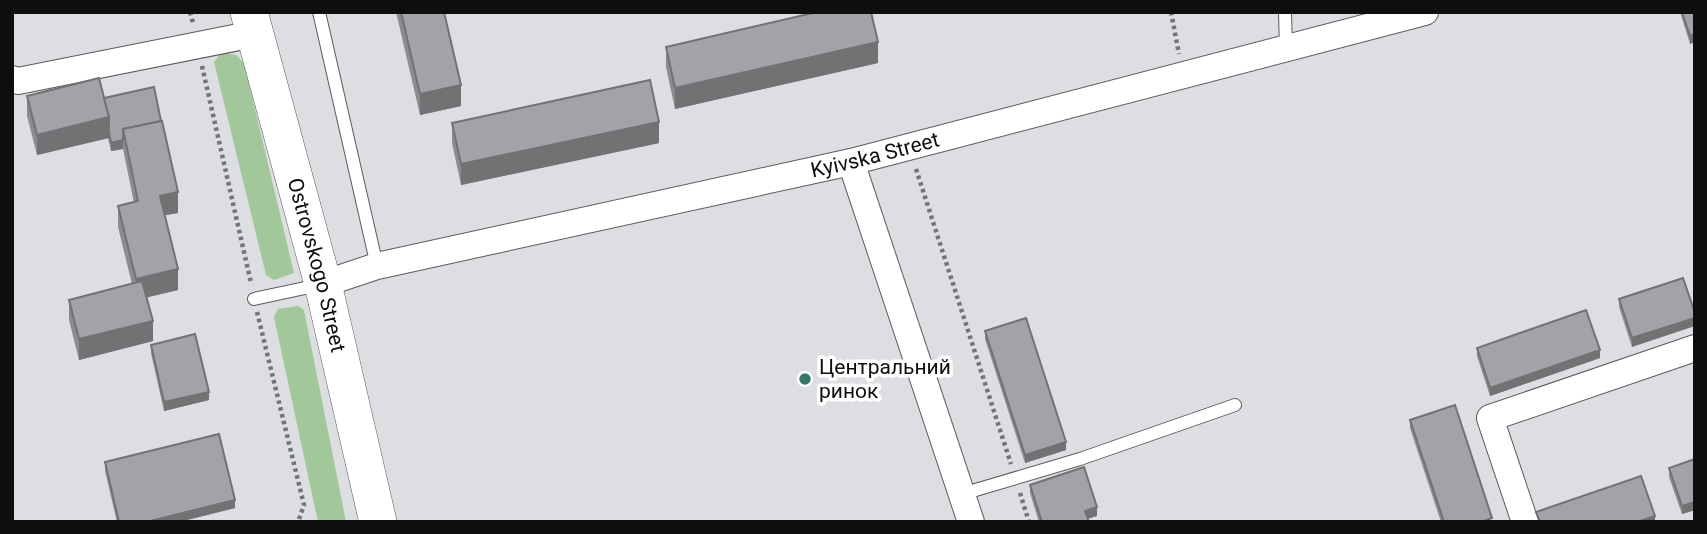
<svg xmlns="http://www.w3.org/2000/svg" width="1707" height="534" viewBox="0 0 1707 534" font-family="Roboto,sans-serif">
	<style>
		.green { fill: #a1c79a }
		.lines { fill: none; stroke-linecap: round; stroke-linejoin: round }
		.lane-casing { stroke: #5a5b5d; stroke-width: 14 }
		.street-casing { stroke: #5a5b5d; stroke-width: 28 }
		.secondary-casing { stroke: #5a5b5d; stroke-width: 38 }
		.path { stroke: #737476; stroke-width: 4.5; stroke-dasharray: 3.5 3.5; stroke-linecap: butt }
		.lane { stroke: #fff; stroke-width: 12 }
		.street { stroke: #fff; stroke-width: 26 }
		.secondary { stroke: #fff; stroke-width: 37 }
		.wall { fill: #8b8c8f }
		.shaded-wall { fill: #717274 }
		.building { fill: #a2a3a6; stroke: #717274; stroke-width: 2 }
		.poi-dot { fill: #387765; stroke: #fff; stroke-width: 2.5 }
		.labels { text-anchor: middle; stroke-width: 7; stroke-linejoin: round; paint-order: stroke }
		.street-label { font-size: 21px; fill: #0e0e0f; stroke: #fff }
		.poi-label { font-size: 21px; fill: #0e0e0f; stroke: #fff; text-anchor: start }
	</style>
	<rect width="100%" height="100%" fill="#dddee1"/>
	<g class="green">
		<polygon points="222,52 236,55 244,63 294,273 274,280 266,275 214,62"/>
		<polygon points="298,306 304,310 346,522 318,522 274,317 278,309"/>
	</g>
	<g class="lines">
		<g class="lane-casing">
			<g id="lane">
				<polyline points="319,12 377,266"/>
				<polyline points="1285,12 1286,49"/>
				<polyline points="254,299 319,285"/>
				<polyline points="962,494 1080,459 1235,405"/>
			</g>
		</g>
		<g class="street-casing">
			<g id="street">
				<polyline points="12,79 18,81 254,34"/>
				<polyline points="851,162 971,522"/>
				<path id="s1" d="M323,284l54,-18 474,-104 574,-150"/>
				<polyline points="1525,522 1490,418 1695,348"/>
			</g>
		</g>
		<g class="secondary-casing">
			<g id="secondary">
				<path id="s2" d="M249,12l74,272 55,238"/>
			</g>
		</g>
		<g class="path">
			<polyline points="190,12 193,23"/>
			<polyline points="1171,12 1179,54"/>
			<polyline points="202,66 251,283"/>
			<polyline points="916,169 1011,464"/>
			<polyline points="257,312 304,505 298,522"/>
			<polyline points="1020,493 1029,522"/>
		</g>
		<use href="#lane" class="lane"/>
		<use href="#street" class="street"/>
		<use href="#secondary" class="secondary"/>
	</g>
	<g class="wall">
		<polygon points="396,12 444,12 461,106 420,115"/>
		<polygon points="1680,12 1695,12 1695,42 1690,44"/>
		<polygon points="666,47 878,63 675,109 666,67"/>
		<polygon points="27,96 104,98 178,213 165,215 178,290 147,297 153,341 79,360 69,320 69,300 132,284 118,227 118,206 134,203 123,149 111,151 108,138 37,155 27,116"/>
		<polygon points="452,123 659,143 461,185 452,143"/>
		<polygon points="1619,299 1695,313 1632,347 1619,307"/>
		<polygon points="985,331 1066,450 1025,463 985,339"/>
		<polygon points="151,345 209,400 164,411 151,353"/>
		<polygon points="1477,348 1600,358 1490,396 1477,356"/>
		<polygon points="1410,420 1492,522 1441,522 1410,428"/>
		<polygon points="1695,459 1695,510 1682,514 1669,477 1669,468"/>
		<polygon points="105,462 235,508 179,522 117,522 105,471"/>
		<polygon points="1030,485 1097,516 1088,519 1089,522 1039,522 1030,493"/>
	</g>
	<g class="shaded-wall">
		<polygon points="1695,34 1695,42 1690,44 1690,36"/>
		<polygon points="878,42 878,63 675,109 675,88"/>
		<polygon points="461,85 461,106 420,115 420,94"/>
		<polygon points="109,117 109,138 37,155 37,135"/>
		<polygon points="659,122 659,143 461,185 461,164"/>
		<polygon points="123,140 123,149 111,151 111,143"/>
		<polygon points="178,192 178,213 160,216 160,196"/>
		<polygon points="178,269 178,290 136,300 136,279"/>
		<polygon points="1695,318 1695,326 1632,347 1632,338"/>
		<polygon points="153,321 153,341 79,360 79,339"/>
		<polygon points="1600,350 1600,358 1490,396 1490,388"/>
		<polygon points="209,392 209,400 164,411 164,402"/>
		<polygon points="1066,442 1066,450 1025,463 1025,455"/>
		<polygon points="235,500 235,508 179,522 146,522"/>
		<polygon points="1695,502 1695,510 1682,514 1682,506"/>
		<polygon points="1097,507 1097,516 1085,519 1085,511"/>
		<polygon points="1655,516 1655,522 1637,522"/>
	</g>
	<g class="building">
		<polygon points="401,12 444,12 461,85 420,94"/>
		<polygon points="817,12 871,12 878,42 675,88 666,47"/>
		<polygon points="1682,12 1695,12 1695,34 1690,36"/>
		<polygon points="99,78 109,117 37,135 27,96"/>
		<polygon points="650,80 659,122 461,164 452,123"/>
		<polygon points="154,87 161,121 123,129 123,140 111,143 109,133 109,117 104,98"/>
		<polygon points="162,121 178,192 160,196 178,269 136,279 118,206 138,201 123,129"/>
		<polygon points="1683,278 1695,313 1695,318 1632,338 1619,299"/>
		<polygon points="142,281 153,321 79,339 69,300"/>
		<polygon points="1586,310 1600,350 1490,388 1477,348"/>
		<polygon points="1026,318 1066,442 1025,455 985,331"/>
		<polygon points="195,334 209,392 164,402 151,345"/>
		<polygon points="1455,405 1492,518 1481,522 1444,522 1410,420"/>
		<polygon points="219,434 235,500 146,522 119,522 105,462"/>
		<polygon points="1695,459 1695,502 1682,506 1669,468"/>
		<polygon points="1084,467 1097,507 1085,511 1089,522 1042,522 1030,485"/>
		<polygon points="1641,476 1655,516 1637,522 1540,522 1536,512"/>
	</g>
	<circle class="poi-dot" cx="805" cy="379" r="7"/>
	<g class="labels">
		<g class="street-label">
			<text dy="7" stroke="none"><textPath href="#s1" startOffset="567">Kyivska Street</textPath></text>
			<text dy="7" stroke="none"><textPath href="#s2" startOffset="262">Ostrovskogo Street</textPath></text>
		</g>
		<g class="poi-label">
			<text x="819" y="374">Центральний<tspan x="819" dy="24">ринок</tspan></text>
		</g>
	</g>
	<rect width="1707" height="534" fill="none" stroke="#0e0e0f" stroke-width="28"/>
</svg>
